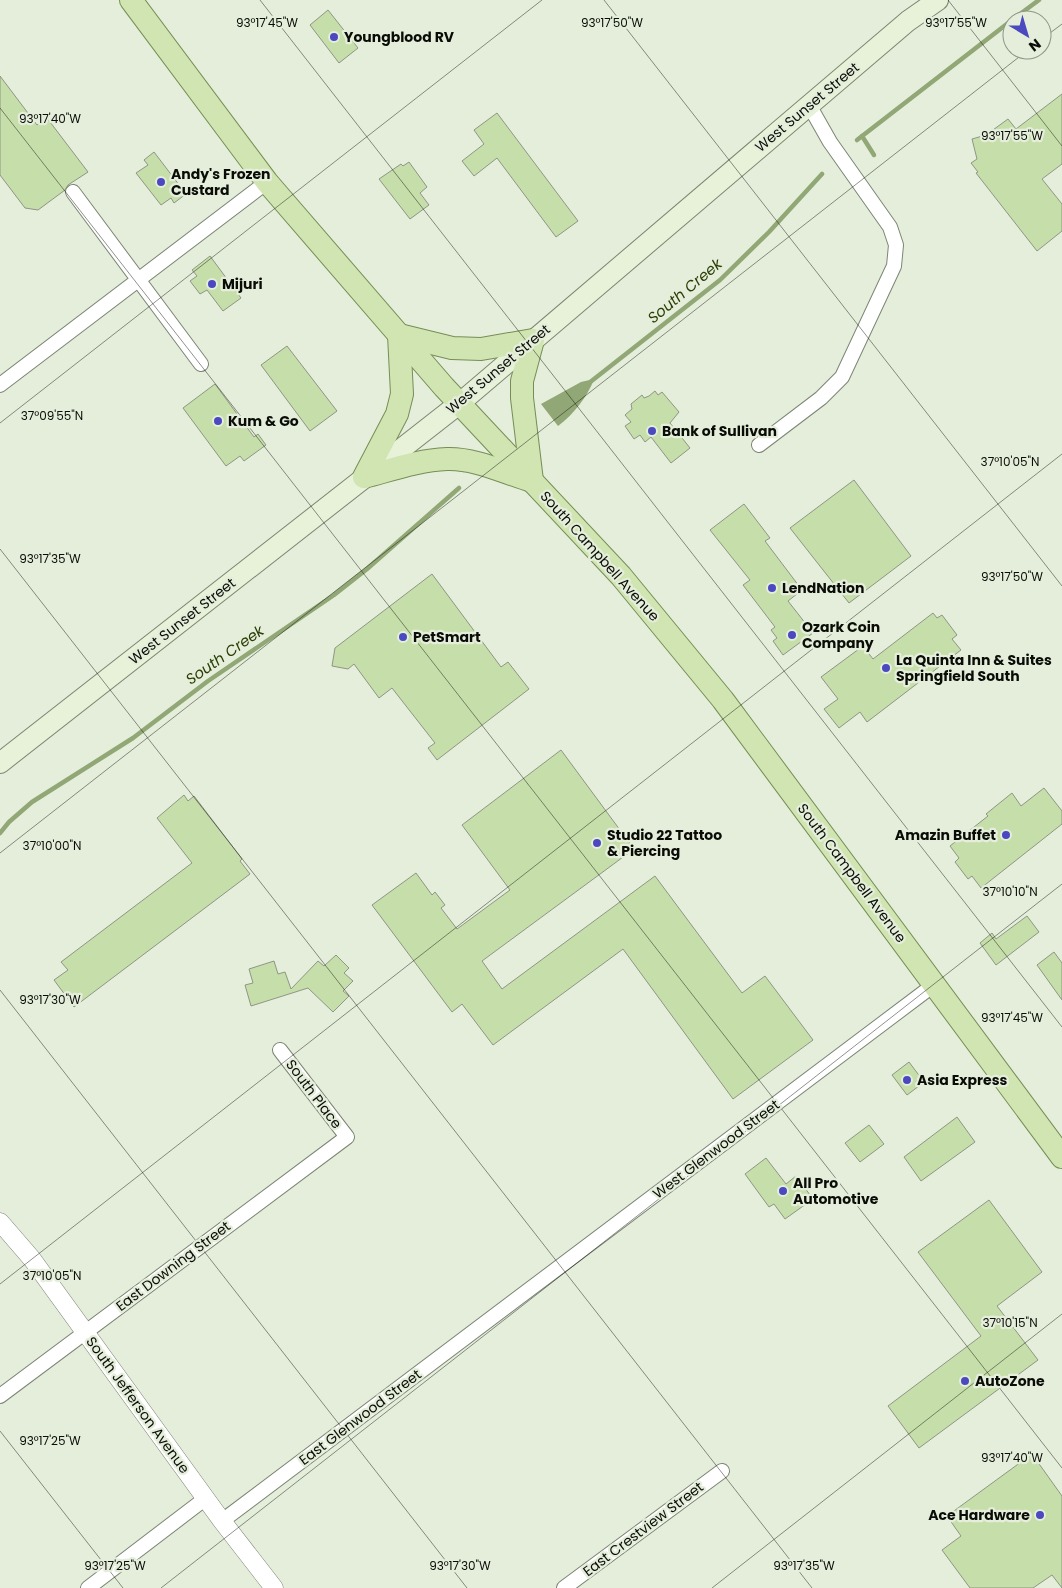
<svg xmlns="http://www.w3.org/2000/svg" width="1062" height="1588" viewBox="0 0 1062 1588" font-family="Poppins,sans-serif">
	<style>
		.water { fill: #91a775 }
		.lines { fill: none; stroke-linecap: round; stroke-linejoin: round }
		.stream { stroke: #91a775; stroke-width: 4.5 }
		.building { fill: #c6dea9; stroke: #8e9685 }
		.minor-casing { stroke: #7d8574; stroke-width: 16 }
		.tertiary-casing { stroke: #7d8574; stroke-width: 19 }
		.secondary-casing { stroke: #7d8574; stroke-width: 22 }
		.primary-casing { stroke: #768e55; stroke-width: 24 }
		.minor { stroke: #fff; stroke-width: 14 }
		.tertiary { stroke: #fff; stroke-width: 18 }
		.secondary { stroke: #e7f2d9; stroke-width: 20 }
		.primary { stroke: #d0e5b2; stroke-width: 22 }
		.ticks { fill: none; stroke: #0a0d07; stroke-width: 1; stroke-opacity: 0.45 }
		.poi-dot { fill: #4b49bf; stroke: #e5eedb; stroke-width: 2 }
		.labels { text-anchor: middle; stroke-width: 4.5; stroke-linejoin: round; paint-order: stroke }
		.poi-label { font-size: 14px; font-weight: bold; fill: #0a0d07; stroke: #e5eedb; text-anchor: start }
		.street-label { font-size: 14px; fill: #0a0d07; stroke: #e5eedb }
		.water-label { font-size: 15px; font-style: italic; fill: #2b3f05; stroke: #e5eedb }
		.ticks-label { font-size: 12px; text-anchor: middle; fill: #0a0d07; stroke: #e5eedb; stroke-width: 4.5; stroke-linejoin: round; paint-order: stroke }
	</style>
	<rect width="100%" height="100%" fill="#e5eedb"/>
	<path class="water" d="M594,379c-6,17 -21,36 -36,47l-17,-22 40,-22z"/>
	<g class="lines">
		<g class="stream">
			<polyline points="1012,20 1039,0"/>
			<polyline points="862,136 874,155"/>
			<polyline points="857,140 1012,20"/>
			<polyline points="589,383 720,280 769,232 822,174"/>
			<polyline points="0,833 9,822 32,802 133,738 208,681 334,595 367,569 459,488"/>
		</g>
	</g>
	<g class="building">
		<polygon points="328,10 358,48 339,63 310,25"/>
		<polygon points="0,76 37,125 47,118 88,172 68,185 65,190 38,210 25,208 0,175"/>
		<polygon points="1062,94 1062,164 1042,179 1062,204 1062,231 1037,251 976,173 978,172 971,163 977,159 972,139 986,135 1008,119 1016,129"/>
		<polygon points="497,113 578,221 556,237 497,158 474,176 462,161 484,144 474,130"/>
		<polygon points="154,152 186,194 174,203 171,198 161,205 136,173 148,165 144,160"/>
		<polygon points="409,162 427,187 420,193 429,205 410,219 379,179 401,164 403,166"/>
		<polygon points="210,256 241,298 223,311 207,290 200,294 190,281 197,276 192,270"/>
		<polygon points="287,346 337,411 310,431 261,365"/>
		<polygon points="215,384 254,437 258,434 266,445 244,461 240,456 226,466 183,408"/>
		<polygon points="655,391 658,395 662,392 679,412 670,423 690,448 671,463 651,437 645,442 640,435 634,439 625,426 631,422 625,415 632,409 631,404 642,395 644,398 649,396"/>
		<polygon points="854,480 911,556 849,603 790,528"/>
		<polygon points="744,504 770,538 765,541 802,590 788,601 813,633 783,655 773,641 777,638 771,630 775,627 743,585 750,580 710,530"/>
		<polygon points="432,574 501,667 508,662 529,689 437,760 428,748 435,743 392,688 379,698 354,664 348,669 332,666 335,648"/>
		<polygon points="933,613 937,618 942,615 957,635 952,639 961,650 867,722 860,712 839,728 824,709 838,699 821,677 863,646 873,659"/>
		<polygon points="561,750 634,849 482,961 502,989 655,876 742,993 765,976 813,1040 733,1099 623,949 493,1045 462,1004 452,1012 372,905 416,873 432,895 435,892 445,905 441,908 457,929 510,890 462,825"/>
		<polygon points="1044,788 1062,811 1062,824 981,888 972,876 968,879 955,862 959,858 950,846 988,816 986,814 1012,793 1021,806"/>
		<polygon points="184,795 188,801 194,796 242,859 240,861 250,874 74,1007 54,980 68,970 61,962 192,863 157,818"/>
		<polygon points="1027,916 1039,932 996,965 980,943 992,933 996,939"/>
		<polygon points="1054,952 1062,963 1062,1000 1037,965"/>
		<polygon points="336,955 349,968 344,973 353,981 343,991 349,996 333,1012 308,988 251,1006 245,985 253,983 249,969 274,961 278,974 285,972 291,989 318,961 324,966"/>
		<polygon points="909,1062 921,1078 916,1081 919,1086 907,1095 892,1075"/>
		<polygon points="957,1117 975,1142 921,1181 904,1157"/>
		<polygon points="869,1125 884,1144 860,1162 845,1143"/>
		<polygon points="766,1158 786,1184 796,1176 813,1199 785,1219 774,1204 769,1207 745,1174"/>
		<polygon points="989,1200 1042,1272 997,1306 1038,1360 919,1448 888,1406 981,1336 918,1252"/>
		<polygon points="1032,1454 1062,1496 1062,1588 1052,1575 1033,1588 970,1588 942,1550 961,1536 947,1516"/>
	</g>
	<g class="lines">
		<g class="minor-casing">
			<g id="minor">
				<polyline points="73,192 201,364"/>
				<polyline points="0,385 267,182"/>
				<polyline points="759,445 821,398 842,377 894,266 896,245 890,227 830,142 809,105"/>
				<polyline points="0,1396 347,1137 280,1050"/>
				<polyline points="222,1521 935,984"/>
				<polyline points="88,1588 206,1498"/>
				<polyline points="564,1588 722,1471"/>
			</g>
		</g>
		<g class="tertiary-casing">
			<polyline id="tertiary" points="0,1222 32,1259 222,1521 274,1588"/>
		</g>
		<g class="secondary-casing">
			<polyline id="secondary" points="0,763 460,403 908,21 938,0"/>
		</g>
		<g class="primary-casing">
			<g id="primary">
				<polyline points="131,0 267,182 444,387 621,576 723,700 1062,1157"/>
				<path d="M399,335l53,13 29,1 52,-9 -11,41v17l10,83c-27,-8 -57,-23 -85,-22 -28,1 -56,11 -83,18l33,-63 5,-20z"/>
			</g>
		</g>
		<use href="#minor" class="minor"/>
		<use href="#tertiary" class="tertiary"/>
		<use href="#secondary" class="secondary"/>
		<use href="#primary" class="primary"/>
	</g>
	<path class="ticks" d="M260,0l802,1027M604,0l458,586M948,0l114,146M1042,39l20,-15M0,108l1062,1360M0,423l542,-423M0,549l812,1039M0,853l1028,-803M0,990l467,598M0,1284l1062,-830M0,1431l123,157M161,1588l901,-704M712,1588l350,-274"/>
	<g class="poi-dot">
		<circle cx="334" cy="37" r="5"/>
		<circle cx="161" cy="182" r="5"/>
		<circle cx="212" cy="284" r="5"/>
		<circle cx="218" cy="421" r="5"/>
		<circle cx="652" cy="431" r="5"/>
		<circle cx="772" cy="588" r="5"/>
		<circle cx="792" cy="635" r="5"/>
		<circle cx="403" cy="637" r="5"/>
		<circle cx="886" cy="668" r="5"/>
		<circle cx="1006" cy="835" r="5"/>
		<circle cx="597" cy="843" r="5"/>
		<circle cx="907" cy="1080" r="5"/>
		<circle cx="783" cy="1191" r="5"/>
		<circle cx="965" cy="1381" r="5"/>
		<circle cx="1040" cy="1515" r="5"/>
	</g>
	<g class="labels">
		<g class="poi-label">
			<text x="344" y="42">Youngblood RV</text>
			<text x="171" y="179">Andy's Frozen<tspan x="171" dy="16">Custard</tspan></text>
			<text x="222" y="289">Mijuri</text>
			<text x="228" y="426">Kum &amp; Go</text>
			<text x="662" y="436">Bank of Sullivan</text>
			<text x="782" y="593">LendNation</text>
			<text x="802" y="632">Ozark Coin<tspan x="802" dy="16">Company</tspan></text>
			<text x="413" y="642">PetSmart</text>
			<text x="896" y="665">La Quinta Inn &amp; Suites<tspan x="896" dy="16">Springfield South</tspan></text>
			<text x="607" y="840">Studio 22 Tattoo<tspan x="607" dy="16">&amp; Piercing</tspan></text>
			<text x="996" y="840" text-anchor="end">Amazin Buffet</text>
			<text x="917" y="1085">Asia Express</text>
			<text x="793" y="1188">All Pro<tspan x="793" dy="16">Automotive</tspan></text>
			<text x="975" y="1386">AutoZone</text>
			<text x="1030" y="1520" text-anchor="end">Ace Hardware</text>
		</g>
		<g class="street-label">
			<text transform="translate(807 107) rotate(-40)" y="5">West Sunset Street</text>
			<text transform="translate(498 369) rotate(-40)" y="5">West Sunset Street</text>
			<text transform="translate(600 556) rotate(48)" y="5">South Campbell Avenue</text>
			<text transform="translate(182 621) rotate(-38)" y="5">West Sunset Street</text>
			<text transform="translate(852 873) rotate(53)" y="5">South Campbell Avenue</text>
			<text transform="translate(314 1094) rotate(53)" y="5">South Place</text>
			<text transform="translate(716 1149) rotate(-37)" y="5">West Glenwood Street</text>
			<text transform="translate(173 1266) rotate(-37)" y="5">East Downing Street</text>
			<text transform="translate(138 1405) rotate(54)" y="5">South Jefferson Avenue</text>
			<text transform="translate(360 1417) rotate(-37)" y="5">East Glenwood Street</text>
			<text transform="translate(643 1529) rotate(-37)" y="5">East Crestview Street</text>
		</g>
		<g class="water-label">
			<text transform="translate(685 291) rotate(-40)" y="5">South Creek</text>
			<text transform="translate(225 655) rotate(-35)" y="5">South Creek</text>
		</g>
	</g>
	<g class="ticks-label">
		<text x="267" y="27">93°17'45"W</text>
		<text x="612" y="27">93°17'50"W</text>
		<text x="956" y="27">93°17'55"W</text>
		<text x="50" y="123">93°17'40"W</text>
		<text x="1012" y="140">93°17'55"W</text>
		<text x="52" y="420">37°09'55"N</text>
		<text x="1010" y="466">37°10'05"N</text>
		<text x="50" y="563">93°17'35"W</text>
		<text x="1012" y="581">93°17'50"W</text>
		<text x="52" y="850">37°10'00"N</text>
		<text x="1010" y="896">37°10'10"N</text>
		<text x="50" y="1004">93°17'30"W</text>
		<text x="1012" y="1022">93°17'45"W</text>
		<text x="52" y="1280">37°10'05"N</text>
		<text x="1010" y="1327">37°10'15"N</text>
		<text x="50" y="1445">93°17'25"W</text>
		<text x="1012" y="1462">93°17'40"W</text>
		<text x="115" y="1570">93°17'25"W</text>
		<text x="460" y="1570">93°17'30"W</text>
		<text x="804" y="1570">93°17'35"W</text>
	</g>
	<g transform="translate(1027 35) rotate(142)"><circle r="24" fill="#e5eedb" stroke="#8d9486"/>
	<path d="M0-4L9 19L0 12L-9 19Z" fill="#4b49bf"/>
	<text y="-8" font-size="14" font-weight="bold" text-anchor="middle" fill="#0a0d07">N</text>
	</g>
</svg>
